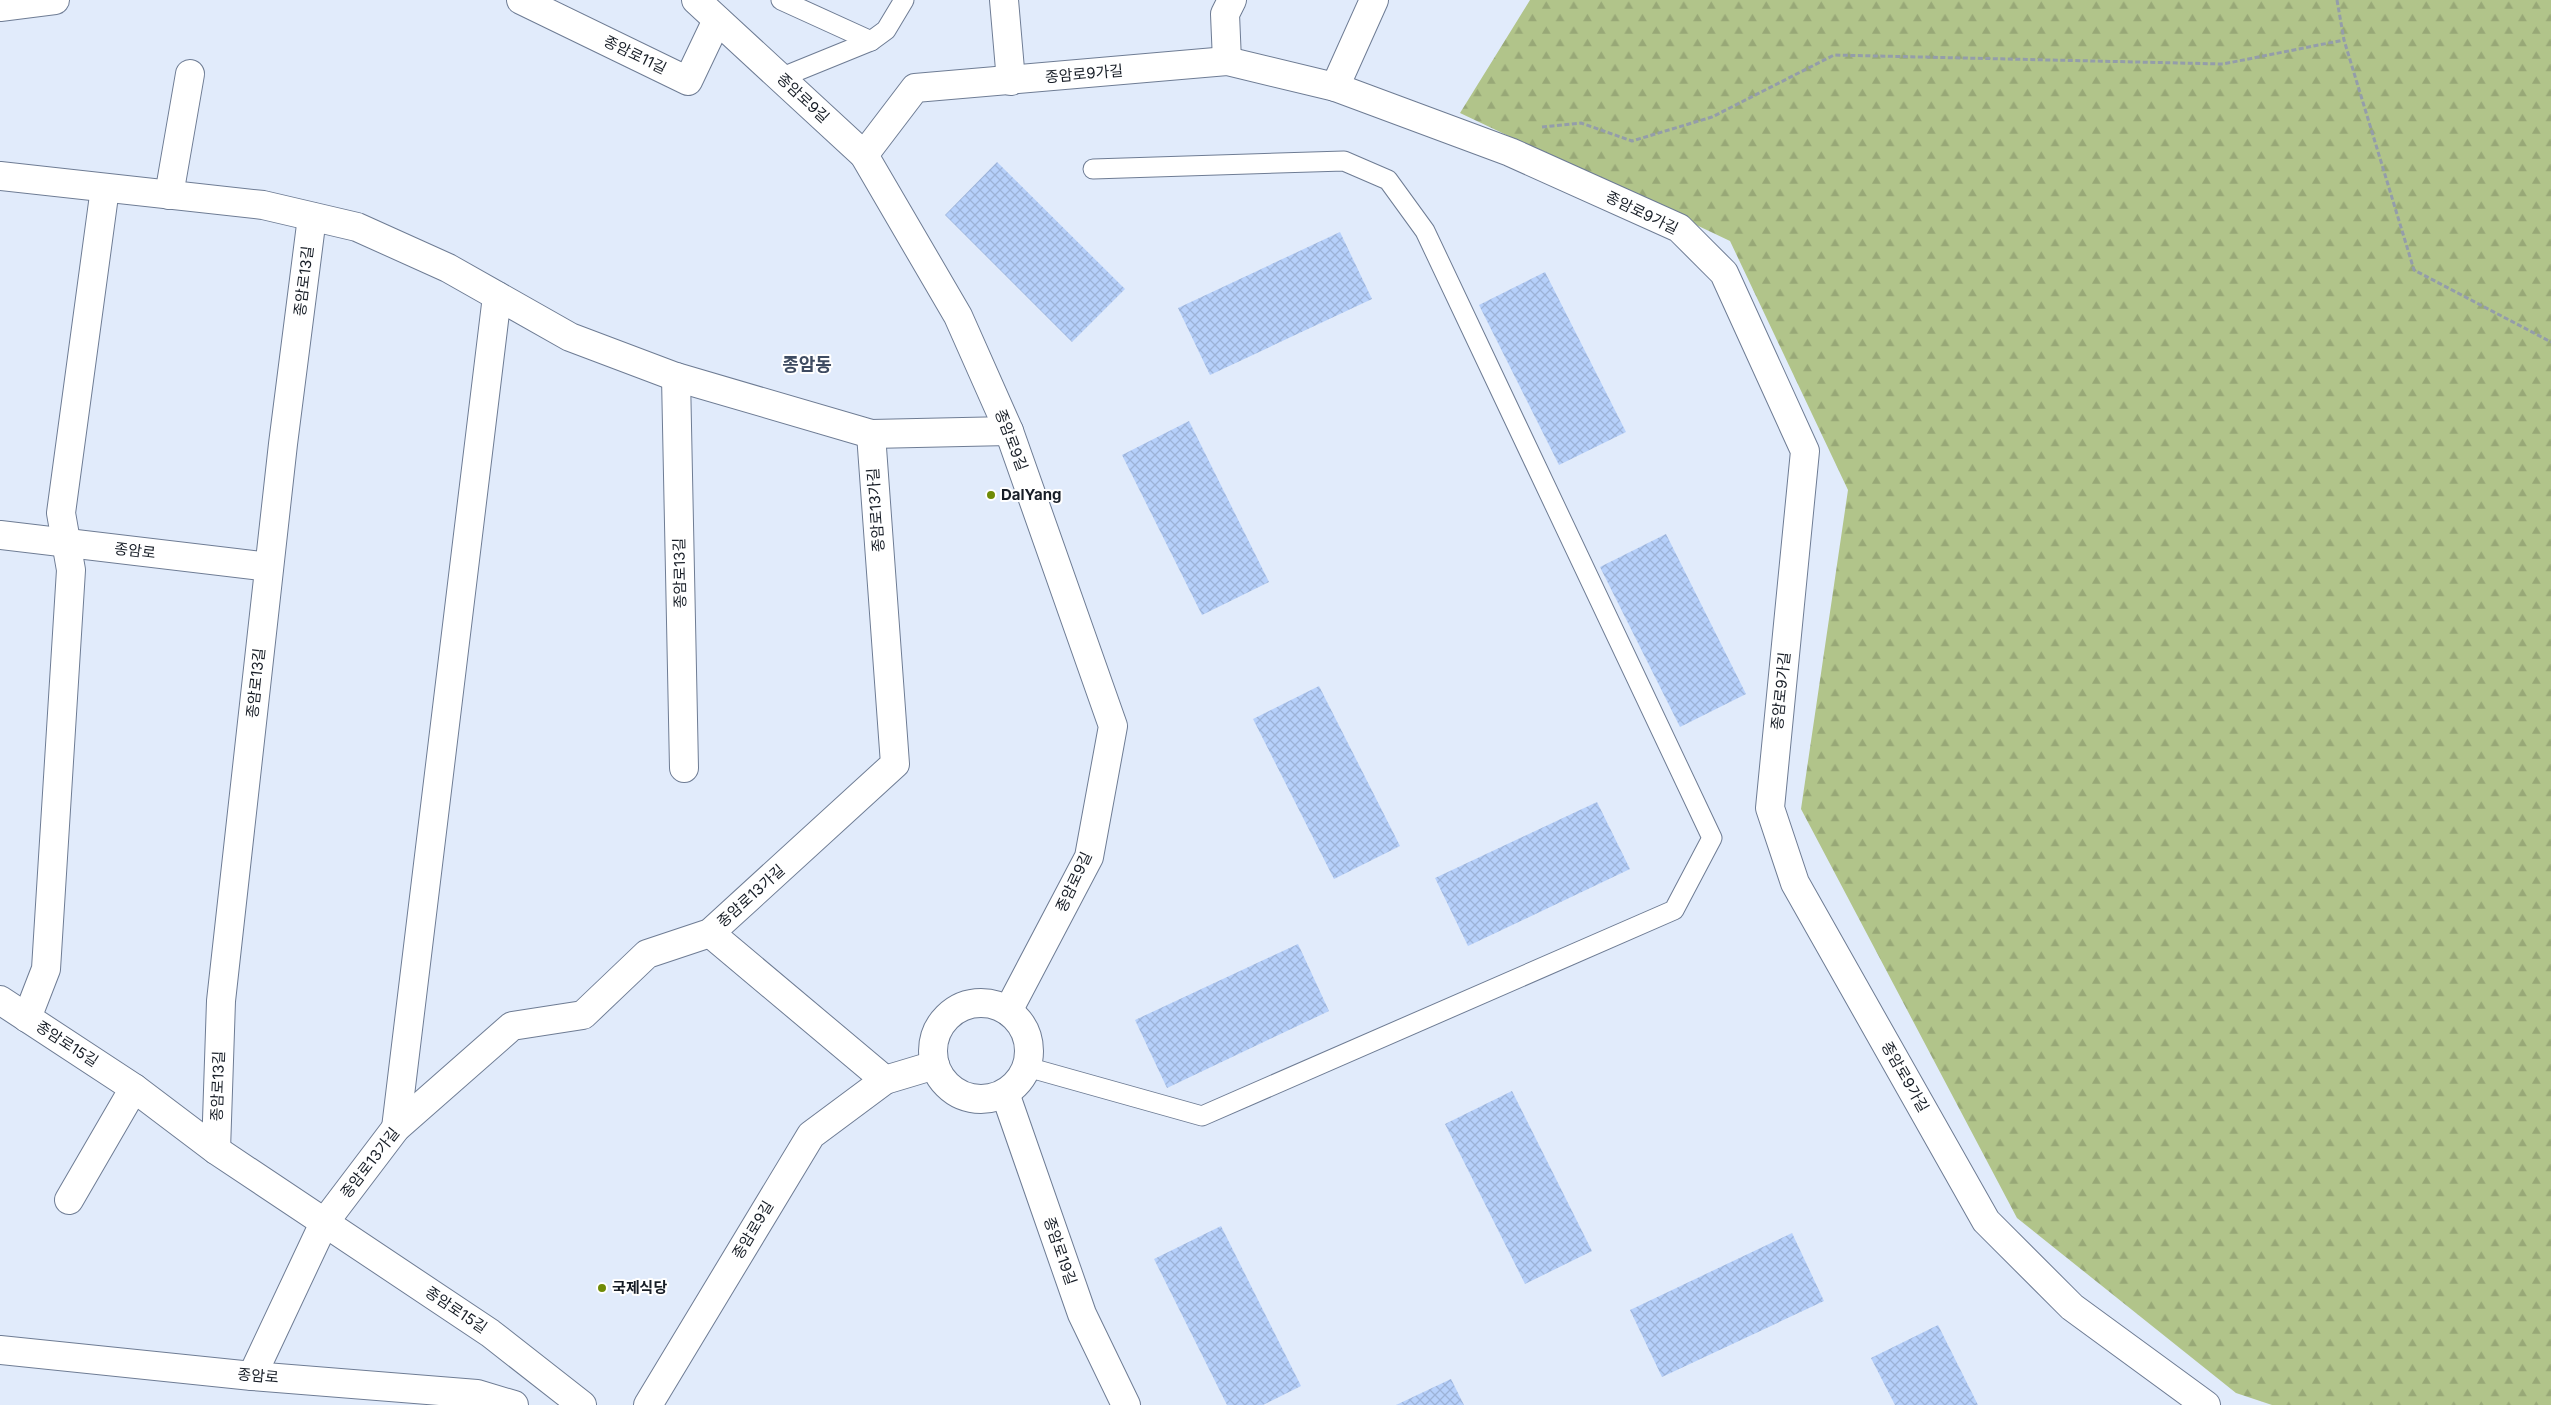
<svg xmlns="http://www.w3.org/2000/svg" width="2551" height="1405" viewBox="0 0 2551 1405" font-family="Inter,'Noto Sans KR',sans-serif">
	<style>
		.forest { fill: url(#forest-firs) }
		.building { fill: url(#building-cross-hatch) }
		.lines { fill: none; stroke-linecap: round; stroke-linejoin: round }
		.lane-casing { stroke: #6e7c94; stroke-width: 21 }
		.street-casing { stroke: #6e7c94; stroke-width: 30 }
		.path { stroke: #949daa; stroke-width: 3; stroke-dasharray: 5 2.5; stroke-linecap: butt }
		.lane { stroke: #fff; stroke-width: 19 }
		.street { stroke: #fff; stroke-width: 28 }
		.poi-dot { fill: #6f8b06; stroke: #fff; stroke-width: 2 }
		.labels { text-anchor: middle; stroke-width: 4; stroke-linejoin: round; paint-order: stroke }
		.street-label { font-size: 15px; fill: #171d26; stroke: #fff }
		.poi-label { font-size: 15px; font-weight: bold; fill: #171d26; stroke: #fff; text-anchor: start }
		.quarter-label { font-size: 18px; font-weight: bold; fill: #3e4b61; stroke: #fff }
	</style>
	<defs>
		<pattern id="forest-firs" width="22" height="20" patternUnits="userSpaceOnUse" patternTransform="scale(1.25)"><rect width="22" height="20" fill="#b1c48a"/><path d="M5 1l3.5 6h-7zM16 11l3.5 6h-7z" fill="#98a877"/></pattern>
		<pattern id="building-cross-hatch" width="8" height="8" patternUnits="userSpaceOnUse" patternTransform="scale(1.25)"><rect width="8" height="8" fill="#b6d0fb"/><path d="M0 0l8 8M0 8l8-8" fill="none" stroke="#9cb2d7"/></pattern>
	</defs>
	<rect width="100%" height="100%" fill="#e1ebfb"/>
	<polygon class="forest" points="1530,0 2551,0 2551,1405 2272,1405 2236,1393 2017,1218 1801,809 1848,490 1730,241 1460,113"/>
	<g class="building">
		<polygon points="997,162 1125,289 1072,342 945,215"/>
		<polygon points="1340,232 1372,299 1210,375 1178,308"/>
		<polygon points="1545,272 1626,432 1559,465 1479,305"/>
		<polygon points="1189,421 1269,582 1202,615 1122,455"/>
		<polygon points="1666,534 1746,694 1680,727 1600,567"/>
		<polygon points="1319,686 1400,846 1334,879 1253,719"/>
		<polygon points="1597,802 1630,869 1468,946 1435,878"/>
		<polygon points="1298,944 1329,1011 1167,1088 1135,1020"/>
		<polygon points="1512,1091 1592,1251 1525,1284 1445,1124"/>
		<polygon points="1221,1226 1301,1386 1263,1405 1227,1405 1154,1259"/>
		<polygon points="1792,1233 1824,1301 1662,1377 1630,1310"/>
		<polygon points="1938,1325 1978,1405 1895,1405 1871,1358"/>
		<polygon points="1451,1379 1464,1405 1396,1405"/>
	</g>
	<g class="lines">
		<g class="lane-casing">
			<g id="lane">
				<polyline points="781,0 871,41"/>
				<polyline points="780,78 871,41 886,30 904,0"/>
				<polyline points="1027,1067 1202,1116 1674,910 1712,838 1425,231 1388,180 1344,161 1093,169"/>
			</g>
		</g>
		<g class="street-casing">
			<g id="street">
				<polyline points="521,0 688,81 717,20"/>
				<polyline points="696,0 864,155 958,316 1009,431 1113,726 1089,857 1008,1011"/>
				<polyline points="1004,0 1011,81"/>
				<polyline points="0,7 55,0"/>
				<polyline points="1227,61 1225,14 1232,0"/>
				<polyline points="1335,87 1374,0"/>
				<polyline points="864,155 915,88 1227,61 1335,87 1510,152 1679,228 1724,273 1805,451 1770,808 1795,883 1986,1221 2072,1307 2206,1405"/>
				<polyline points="0,176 263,205 357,227 448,268 570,337 676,377 871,434 1009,431"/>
				<polyline points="169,195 190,74"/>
				<polyline points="676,377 684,768"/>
				<polyline points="0,535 269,567"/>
				<polyline points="710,933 885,1080"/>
				<polyline points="0,1000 134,1088 216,1150 490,1333 582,1405"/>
				<circle cx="981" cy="1051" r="48"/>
				<polyline points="27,1018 46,969 71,570 61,513 105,188"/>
				<polyline points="1005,1093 1082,1314 1126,1405"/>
				<polyline points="396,1128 497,296"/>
				<polyline points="216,1150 221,1001 283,444 312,217"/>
				<polyline points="69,1200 134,1088"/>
				<polyline points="0,1350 252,1376 477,1394 514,1405"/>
				<polyline points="252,1376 324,1223 396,1128 512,1026 583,1015 647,954 710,933 895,764 871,434"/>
				<polyline points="648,1405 811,1135 885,1080 935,1065"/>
			</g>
		</g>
		<g class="path">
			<polyline points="2337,0 2344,40 2414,270 2551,342"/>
			<polyline points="1542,127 1581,123 1632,141 1712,117 1834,55 2223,64 2344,40"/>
		</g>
		<use href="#lane" class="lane"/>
		<use href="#street" class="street"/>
	</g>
	<g class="poi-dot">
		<circle cx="991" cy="495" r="5"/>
		<circle cx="602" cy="1288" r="5"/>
	</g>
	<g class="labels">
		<g class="street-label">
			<text transform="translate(635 55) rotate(26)" y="5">종암로11길</text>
			<text transform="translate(1084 74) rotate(-5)" y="5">종암로9가길</text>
			<text transform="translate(803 98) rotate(43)" y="5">종암로9길</text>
			<text transform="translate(1642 213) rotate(26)" y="5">종암로9가길</text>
			<text transform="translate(304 281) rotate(-83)" y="5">종암로13길</text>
			<text transform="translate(1011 440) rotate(69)" y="5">종암로9길</text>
			<text transform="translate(876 510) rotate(-94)" y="5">종암로13가길</text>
			<text transform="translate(135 551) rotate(7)" y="5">종암로</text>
			<text transform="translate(680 573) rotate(-91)" y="5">종암로13길</text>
			<text transform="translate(256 683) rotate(-84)" y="5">종암로13길</text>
			<text transform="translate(1781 691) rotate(-84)" y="5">종암로9가길</text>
			<text transform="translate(1074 882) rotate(-65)" y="5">종암로9길</text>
			<text transform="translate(751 896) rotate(-42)" y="5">종암로13가길</text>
			<text transform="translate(67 1044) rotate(33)" y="5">종암로15길</text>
			<text transform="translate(1905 1077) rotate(60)" y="5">종암로9가길</text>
			<text transform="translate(218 1086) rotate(-88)" y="5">종암로13길</text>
			<text transform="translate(370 1163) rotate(-52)" y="5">종암로13가길</text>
			<text transform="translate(753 1230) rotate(-59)" y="5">종암로9길</text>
			<text transform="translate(1060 1251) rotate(71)" y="5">종암로19길</text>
			<text transform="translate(456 1310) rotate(34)" y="5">종암로15길</text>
			<text transform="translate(258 1376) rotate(5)" y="5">종암로</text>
		</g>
		<g class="poi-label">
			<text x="1001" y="500">DalYang</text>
			<text x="612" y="1293">국제식당</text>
		</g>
		<g class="quarter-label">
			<text x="807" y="371">종암동</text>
		</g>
	</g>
</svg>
